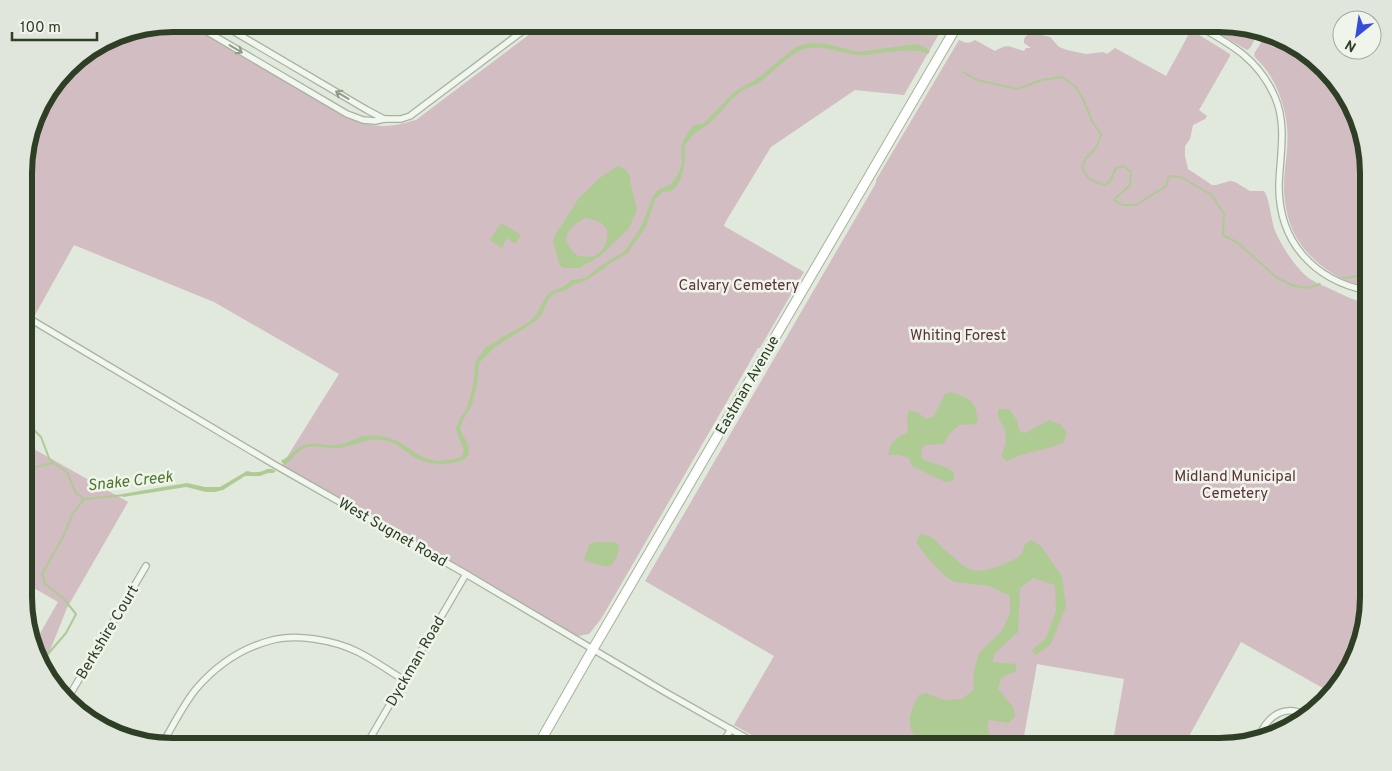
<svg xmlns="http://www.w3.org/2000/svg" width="1392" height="771" viewBox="0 0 1392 771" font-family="Overpass,sans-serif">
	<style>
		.green { fill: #d2bdc2 }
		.water { fill: #aecb94; fill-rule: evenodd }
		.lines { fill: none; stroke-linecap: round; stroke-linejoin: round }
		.stream { stroke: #aecb94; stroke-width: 2 }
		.minor-casing { stroke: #a8b2a1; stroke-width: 8 }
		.primary-casing { stroke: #a4b49b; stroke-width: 11 }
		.minor { stroke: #f1f6ef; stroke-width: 5.5 }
		.primary { stroke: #fff; stroke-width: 9 }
		.oneway { stroke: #909a8a }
		.labels { text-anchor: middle; stroke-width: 5; stroke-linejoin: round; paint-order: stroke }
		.park-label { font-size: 15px; fill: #5c3138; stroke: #f0f5ec }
		.street-label { font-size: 15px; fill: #2e3f25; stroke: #f0f5ec }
		.water-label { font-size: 16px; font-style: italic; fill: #4c762c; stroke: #f0f5ec }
		.rim { fill: none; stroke: #2e3f25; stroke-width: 6 }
	</style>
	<rect width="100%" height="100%" fill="#e1e8dc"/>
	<g class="green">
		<path d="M174,24h13l172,98c25,6 32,5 57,-2l127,-96h394l6,3 -39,68 -49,-5 -84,57 -45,74 -2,5 80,46 -44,76h-2l-157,271 -12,15 -11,2 -296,-171 57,-91 -125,-72 -140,-57 -39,70 -10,-6v-155l14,-47 36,-46 42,-26z"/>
		<path d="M1204,24c17,0 24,2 39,10l2,-3 13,3 -8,14 -3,2z"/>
		<path d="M1191,30l39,24v2l-31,54 8,6 -2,3 -12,6 -3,14 -5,7v10l3,13 24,16h4l14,-4 5,1 15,9h14c5,6 7,27 10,37 6,16 22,41 36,51 8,5 17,8 25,12 10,5 22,11 33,12v304l-20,65 -18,20 -89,-50 -58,105h-71l12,-68 -87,-15 -15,83h-250l-38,-22 40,-69 -129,-75 231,-398v-3l83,-140c7,3 9,4 16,0l20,11c15,-9 15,-3 29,0l2,-3h5l-7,-5v-3l1,-3 3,-2 9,-1 13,3 9,10 8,3 19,4 17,-2 4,2 8,-6 51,28z"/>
		<path d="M1280,40l13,4 50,47 25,73v122c-19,-2 -36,-11 -51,-24 -28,-24 -36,-57 -32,-93 2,-17 4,-33 1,-50 -3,-18 -10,-37 -22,-52 -3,-4 -7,-7 -10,-11l1,-4 7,-11 13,7z"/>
		<polygon points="25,444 128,502 67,608 47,658 43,664 35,642 58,602 25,583"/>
	</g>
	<g class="water">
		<path d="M811,43l15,1 32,8 58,-8 6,2 8,5 -2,3c-14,-8 -47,0 -63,1 -19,1 -38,-10 -57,-7 -17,3 -35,25 -49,35 -5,3 -12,4 -17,8 -11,7 -18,18 -27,27 -7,7 -16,12 -24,19 -2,2 -5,6 -6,9 -1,4 0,8 0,12 -1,12 -5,36 -22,34l-8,7 -9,28 -19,27 -13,7 -27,19 -14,5 -6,5 -12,3 -6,5 -6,14 -7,9 -41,26 -16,16 -2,21 -5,21 -8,13 -4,11c2,7 9,14 9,21 0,8 -6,11 -12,12 -13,3 -29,3 -41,-4 -12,-6 -19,-16 -33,-18 -16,-3 -30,7 -45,8 -10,1 -20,-3 -30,-1 -8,1 -15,11 -21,16l-2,1 -4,-2 1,-2c9,-3 13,-12 22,-15 10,-3 21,1 31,0 8,0 15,-4 22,-7 8,-3 19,-3 27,-1 26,4 33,28 64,23 5,-1 9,-1 14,-4l2,-6 -7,-17 -1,-5 4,-10 7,-10 7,-27 1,-19 11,-15 44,-26 7,-8 8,-15 5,-6 13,-5 9,-7 14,-2 11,-10 28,-17 17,-26 11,-29 5,-6 13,-6 7,-10 4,-11 -1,-16 2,-6 8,-13 3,-3 10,-2 4,-4 26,-27 24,-14 34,-28 6,-4z"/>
		<path d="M619,166l7,4 3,5 2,11 6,23 -3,8 -5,11 -30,29 -20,11h-16l-4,-4 -6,-23 2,-6 24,-37 23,-22c6,-2 10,-8 17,-10zM585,218c7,1 17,3 21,10 5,8 -3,26 -12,28 -4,1 -11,1 -16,0 -19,-16 -13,-27 7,-38z"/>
		<polygon points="501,223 521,235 515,244 507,238 503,245 504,246 502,248 490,240"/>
		<path d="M951,392c18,6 24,8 27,28l-2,4 -17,1 -8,7 -8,12 -18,1 -4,5 1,9c11,5 22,6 32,13v7l-5,3h-4l-33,-16 -4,-9 -10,-2h-10c3,-15 7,-16 20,-23l-1,-15 2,-7 9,3 8,6 7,-2 12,-23z"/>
		<path d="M998,409h11l8,11 3,12 5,1 24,-13 11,4 7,9 -3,9c-20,10 -37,8 -57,19l-6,-5c4,-9 7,-19 3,-28 -5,-10 -6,-7 -6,-19z"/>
		<path d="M267,469h5l4,2 -3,2h-5l-8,3h-15l-22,14 -8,2h-9l-20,-5 -63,10 -1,-3 65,-11 18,4h15l27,-16c7,2 14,2 20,-2z"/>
		<path d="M921,534c12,2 15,7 23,15 5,4 19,17 25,20 14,6 40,-6 52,-14l4,-11 6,-4 9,5 22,31 4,30 -15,38 -15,11 -4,-5 14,-12 10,-27 -1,-26 -22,-7 -13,10 -2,44 -24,22 -1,8 23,2v7l-15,7 -3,11 16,19 1,9 -6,6 -20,-3c-3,6 0,14 3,20l-5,5 -11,-2 -8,-8c-12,-1 -15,4 -26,7 -6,1 -13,1 -19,-1 -21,-10 -13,-30 -4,-46l7,-2 18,7 18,-1 11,-9 1,-19 5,-18 23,-22 8,-18v-17l-21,-10 -35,-4 -9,-6 -19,-20 -10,-14z"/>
		<path d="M595,542h20l3,2c3,6 -3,18 -8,22 -5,1 -22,-3 -26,-6l5,-15z"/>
	</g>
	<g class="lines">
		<g class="stream">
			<path d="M963,72l14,8 40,9 25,-9 20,-3 13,9 8,13 9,22 9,14 -5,13 -10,10 -4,10c6,12 10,13 23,17l5,-4 6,-13 8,-2 7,6 -1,13 -16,15 9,5h13l30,-19 3,-10 12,1 31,18 12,19 -1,21 15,8 39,35 17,8 14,2 12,-4"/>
			<polyline points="1343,278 1358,276 1368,271"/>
			<polyline points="25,421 41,437 49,458 53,463 67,472 76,493 84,499 125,495"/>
			<polyline points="25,478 35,467 53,463"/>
			<polyline points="42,661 66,633 76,614 62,597 45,584 42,574 64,535 72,515 84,499"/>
		</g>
		<g class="minor-casing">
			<g id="minor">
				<polyline points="194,24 347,114 363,120 375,121 384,119 401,119 410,116 532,24"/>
				<polyline points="221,24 367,110 384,119"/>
				<path d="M1195,24c35,20 63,34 80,73 12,28 5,58 4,87 -1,57 34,96 89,107"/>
				<polyline points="25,316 275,465 466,574 665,692 762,747"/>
				<polyline points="68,698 146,566"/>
				<path d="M1259,736c10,-22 26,-32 49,-20"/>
				<path d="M162,744c11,-18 21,-39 34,-55 19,-22 44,-40 73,-48 26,-8 65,-1 89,11 16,8 31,19 46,28"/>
				<polyline points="365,747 466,574"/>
				<polyline points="720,747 731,729"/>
			</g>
		</g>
		<g class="primary-casing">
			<polyline id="primary" points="537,747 593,649 958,24"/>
		</g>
		<use href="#minor" class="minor"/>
		<use href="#primary" class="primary"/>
	</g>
	<defs><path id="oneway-shaft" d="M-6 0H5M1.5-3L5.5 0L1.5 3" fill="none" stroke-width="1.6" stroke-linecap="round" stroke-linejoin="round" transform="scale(1.25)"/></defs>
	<g class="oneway">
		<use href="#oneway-shaft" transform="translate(236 49) rotate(31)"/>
		<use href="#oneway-shaft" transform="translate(342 95) rotate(-149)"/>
	</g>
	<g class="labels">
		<g class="park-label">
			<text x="739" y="290">Calvary Cemetery</text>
			<text x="958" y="340">Whiting Forest</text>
			<text x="1235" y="481">Midland Municipal<tspan x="1235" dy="17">Cemetery</tspan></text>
		</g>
		<g class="street-label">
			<text transform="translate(747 385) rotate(-60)" y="5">Eastman Avenue</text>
			<text transform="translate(393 532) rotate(30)" y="5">West Sugnet Road</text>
			<text transform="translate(107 632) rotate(-59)" y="5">Berkshire Court</text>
			<text transform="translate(415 661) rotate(-60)" y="5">Dyckman Road</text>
		</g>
		<g class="water-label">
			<text transform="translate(130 480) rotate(-6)" y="6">Snake Creek</text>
		</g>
	</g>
	<path d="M0 0H1392V771H0ZM173 32H1219A141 141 0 0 1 1360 173V597A141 141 0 0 1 1219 738H173A141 141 0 0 1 32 597V173A141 141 0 0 1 173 32Z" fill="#e0e6dc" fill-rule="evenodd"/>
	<path class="rim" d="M173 32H1219A141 141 0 0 1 1360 173V597A141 141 0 0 1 1219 738H173A141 141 0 0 1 32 597V173A141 141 0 0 1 173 32Z"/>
	<g transform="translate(1357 35) rotate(210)"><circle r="24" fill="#f0f5ec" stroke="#a2ac9c"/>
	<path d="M0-4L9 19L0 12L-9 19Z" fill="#354bd9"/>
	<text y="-8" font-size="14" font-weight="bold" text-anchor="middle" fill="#2e3f25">N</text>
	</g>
	<path d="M12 32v8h85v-8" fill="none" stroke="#2e3f25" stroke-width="2.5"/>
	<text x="20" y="32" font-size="15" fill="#2e3f25" stroke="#f0f5ec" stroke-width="4" paint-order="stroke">100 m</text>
</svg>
